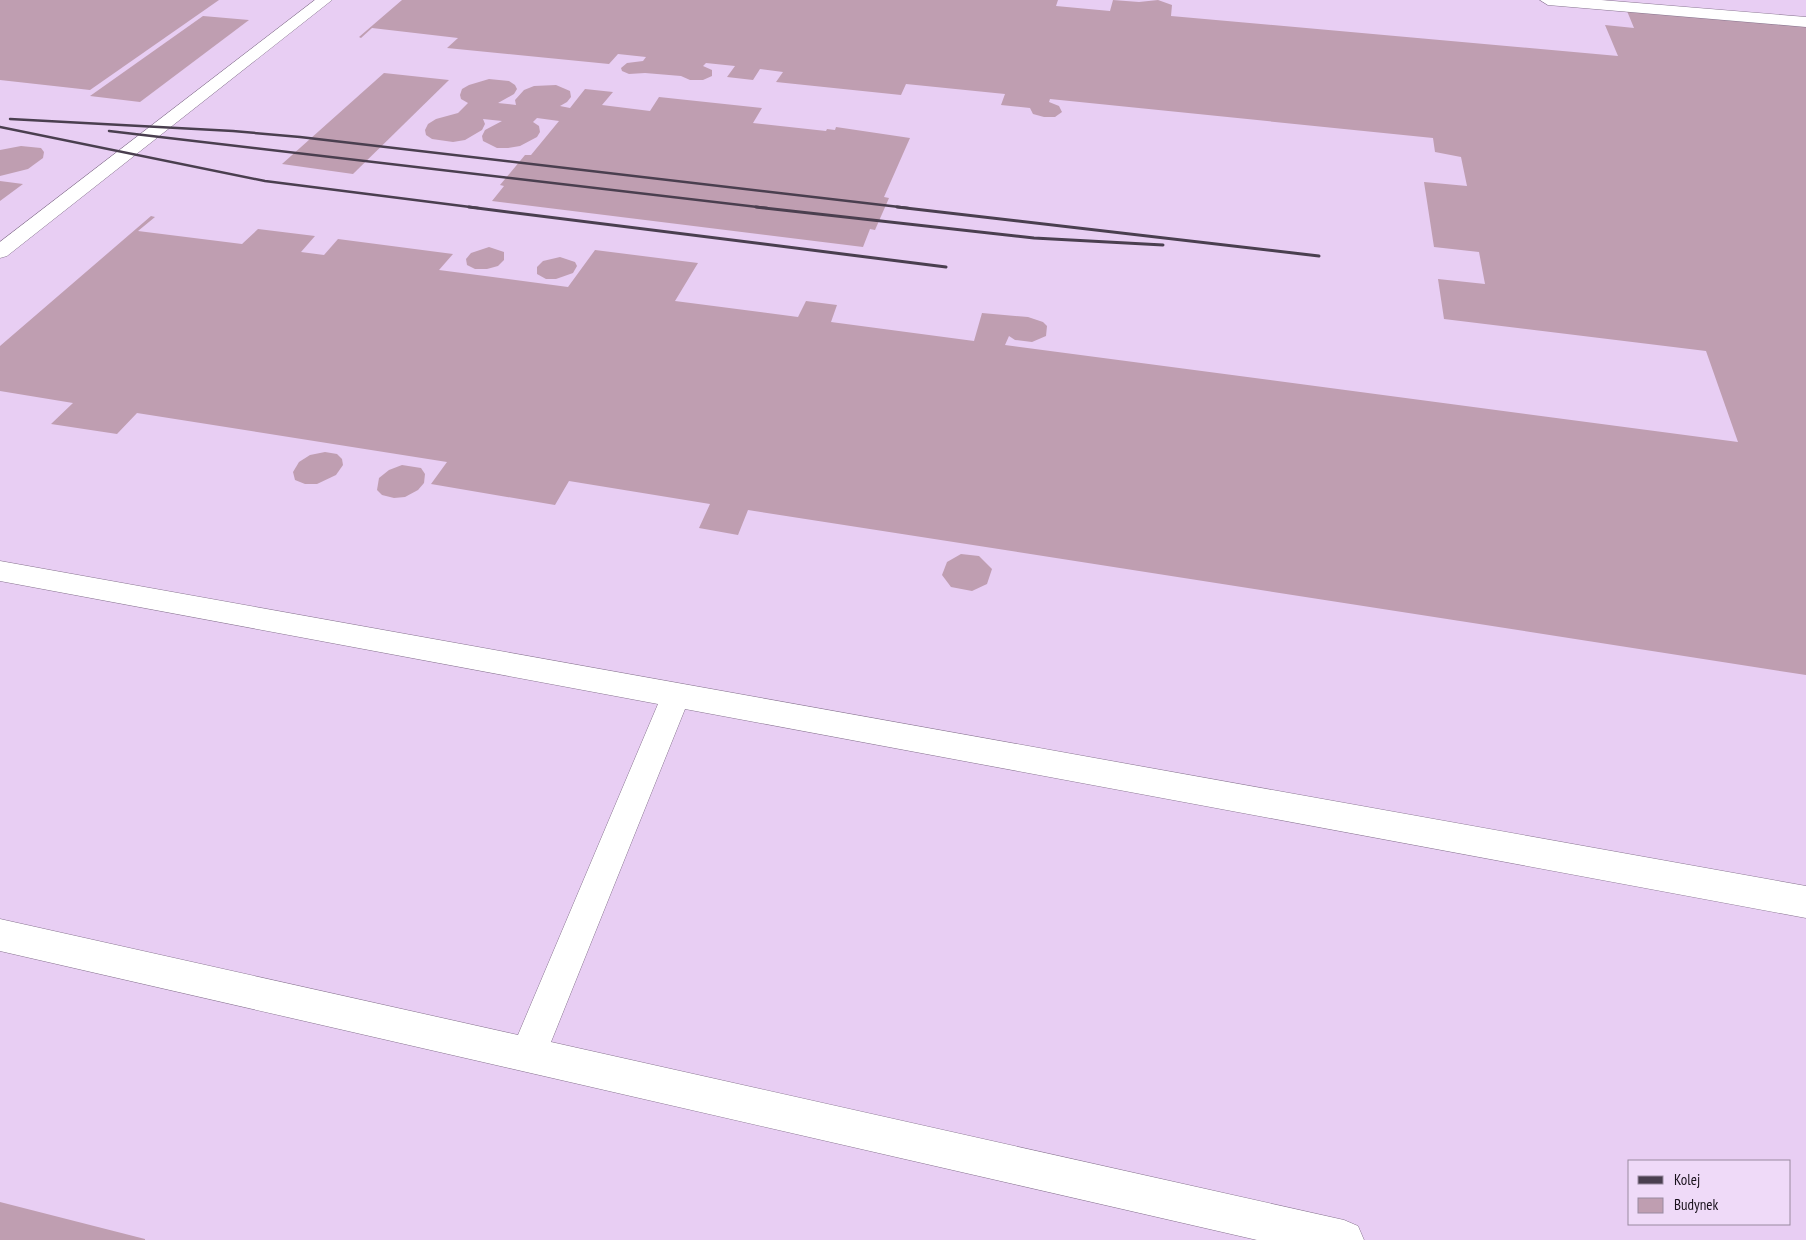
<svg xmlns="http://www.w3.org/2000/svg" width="1806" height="1240" viewBox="0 0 1806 1240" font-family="'PT Sans Narrow',sans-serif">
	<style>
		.built { fill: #e8cef3; fill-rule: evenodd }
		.building { fill: #bf9eb1 }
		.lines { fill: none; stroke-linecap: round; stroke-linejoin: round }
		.lane-casing { stroke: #87748f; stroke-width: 1 }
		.lane { fill: #fff; fill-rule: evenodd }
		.rail-far1 { stroke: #4a3f4f; stroke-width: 2.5 }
		.rail { stroke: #4a3f4f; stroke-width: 3 }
	</style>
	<rect width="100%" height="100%" fill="#efdaf8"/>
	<path class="built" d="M0,0h1806v1240h-1806zM1630,1161h160v63h-160z"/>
	<g class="building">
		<polygon points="0,0 219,0 90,90 0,80"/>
		<polygon points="402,0 1058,0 1056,6 1110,11 1113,0 1139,2 1158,0 1172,5 1171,16 1618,56 1605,25 1634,28 1627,11 1806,26 1806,675 748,510 738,535 699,528 710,504 569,481 555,505 431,484 447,462 137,413 117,434 51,424 73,403 0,391 0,346 151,216 155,217 138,231 242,244 258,229 315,236 301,252 324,255 338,239 453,254 439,270 568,287 595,250 698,263 675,301 798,317 806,301 837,305 831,322 974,341 982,313 1028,317 1043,322 1047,326 1046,336 1032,342 1015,340 1009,336 1005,345 1738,442 1706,351 1444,319 1438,279 1485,284 1479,252 1434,247 1424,182 1467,186 1461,157 1435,152 1433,138 1050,99 1049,102 1059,106 1062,112 1055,117 1044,117 1033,114 1030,108 1001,105 1005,94 906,84 901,95 776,82 783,72 760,69 753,80 727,77 735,66 706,63 703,66 712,70 712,76 703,80 690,80 681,76 645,73 629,74 622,71 621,68 627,63 643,61 646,57 618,54 609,64 447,48 458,38 372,28 361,38 359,37"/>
		<polygon points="203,16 249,20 140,102 90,96"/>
		<polygon points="384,73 449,80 353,174 282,164"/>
		<polygon points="489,79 509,81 515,85 517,89 514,94 498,103 516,105 515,100 524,90 534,86 556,85 570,91 571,97 567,102 560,106 570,108 585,89 613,92 602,105 650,111 659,97 762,108 753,123 826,131 827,129 835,130 836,127 910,138 884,197 889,198 875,230 870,229 863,247 492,201 504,186 500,185 525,155 531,155 559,121 537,118 533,122 539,126 540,132 537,137 520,146 508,148 497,148 483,141 482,136 485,130 502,121 483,119 485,124 482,130 465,140 453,142 432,139 426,135 425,130 428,124 436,119 458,113 468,103 461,99 460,95 462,89 469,85"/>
		<polygon points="21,146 41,148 44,152 43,158 28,169 0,176 0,150"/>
		<polygon points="0,181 23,184 0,201"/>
		<polygon points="489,247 504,252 504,260 498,266 487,269 475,269 467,265 466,259 471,253"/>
		<polygon points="560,257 575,262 577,266 573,273 556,279 546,279 537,274 537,267 543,261"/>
		<polygon points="325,452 337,454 342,459 343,465 336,475 317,484 305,484 295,480 293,472 299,462 310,455"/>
		<polygon points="402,465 421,468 425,474 424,483 418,490 405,497 394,498 382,495 377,490 379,478 389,470"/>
		<polygon points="961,554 979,556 992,569 987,584 972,591 951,587 942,575 947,562"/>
		<polygon points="0,1202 145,1239 145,1240 0,1240"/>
	</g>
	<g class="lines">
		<g class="lane-casing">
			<g id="lane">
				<polygon points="315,0 332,0 7,256 0,258 0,242"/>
				<polygon points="1540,0 1601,0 1806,17 1806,27 1548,5"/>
				<polygon points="0,561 1806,886 1806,918 685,709 551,1042 1344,1220 1358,1226 1364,1240 1257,1240 0,951 0,919 518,1035 658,704 0,581"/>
			</g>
		</g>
		<use href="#lane" class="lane"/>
		<g class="rail-far1">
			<polyline points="10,119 233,131 300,137 908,208"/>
			<polyline points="0,127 265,181 478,208"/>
			<polyline points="109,131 767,208"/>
		</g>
		<g class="rail">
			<polyline points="469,207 946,267"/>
			<polyline points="756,207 1034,238 1163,245"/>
			<polyline points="897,207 1319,256"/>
		</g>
	</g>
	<rect x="1628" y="1160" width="162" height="65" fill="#efdaf8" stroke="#998aa0"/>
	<rect x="1638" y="1176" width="25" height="8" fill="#4a3f4f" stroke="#998aa0"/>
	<text x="1674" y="1185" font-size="15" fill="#19111c">Kolej</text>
	<rect x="1638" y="1198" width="25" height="15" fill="#bf9eb1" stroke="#998aa0"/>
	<text x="1674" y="1210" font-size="15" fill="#19111c">Budynek</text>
</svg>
